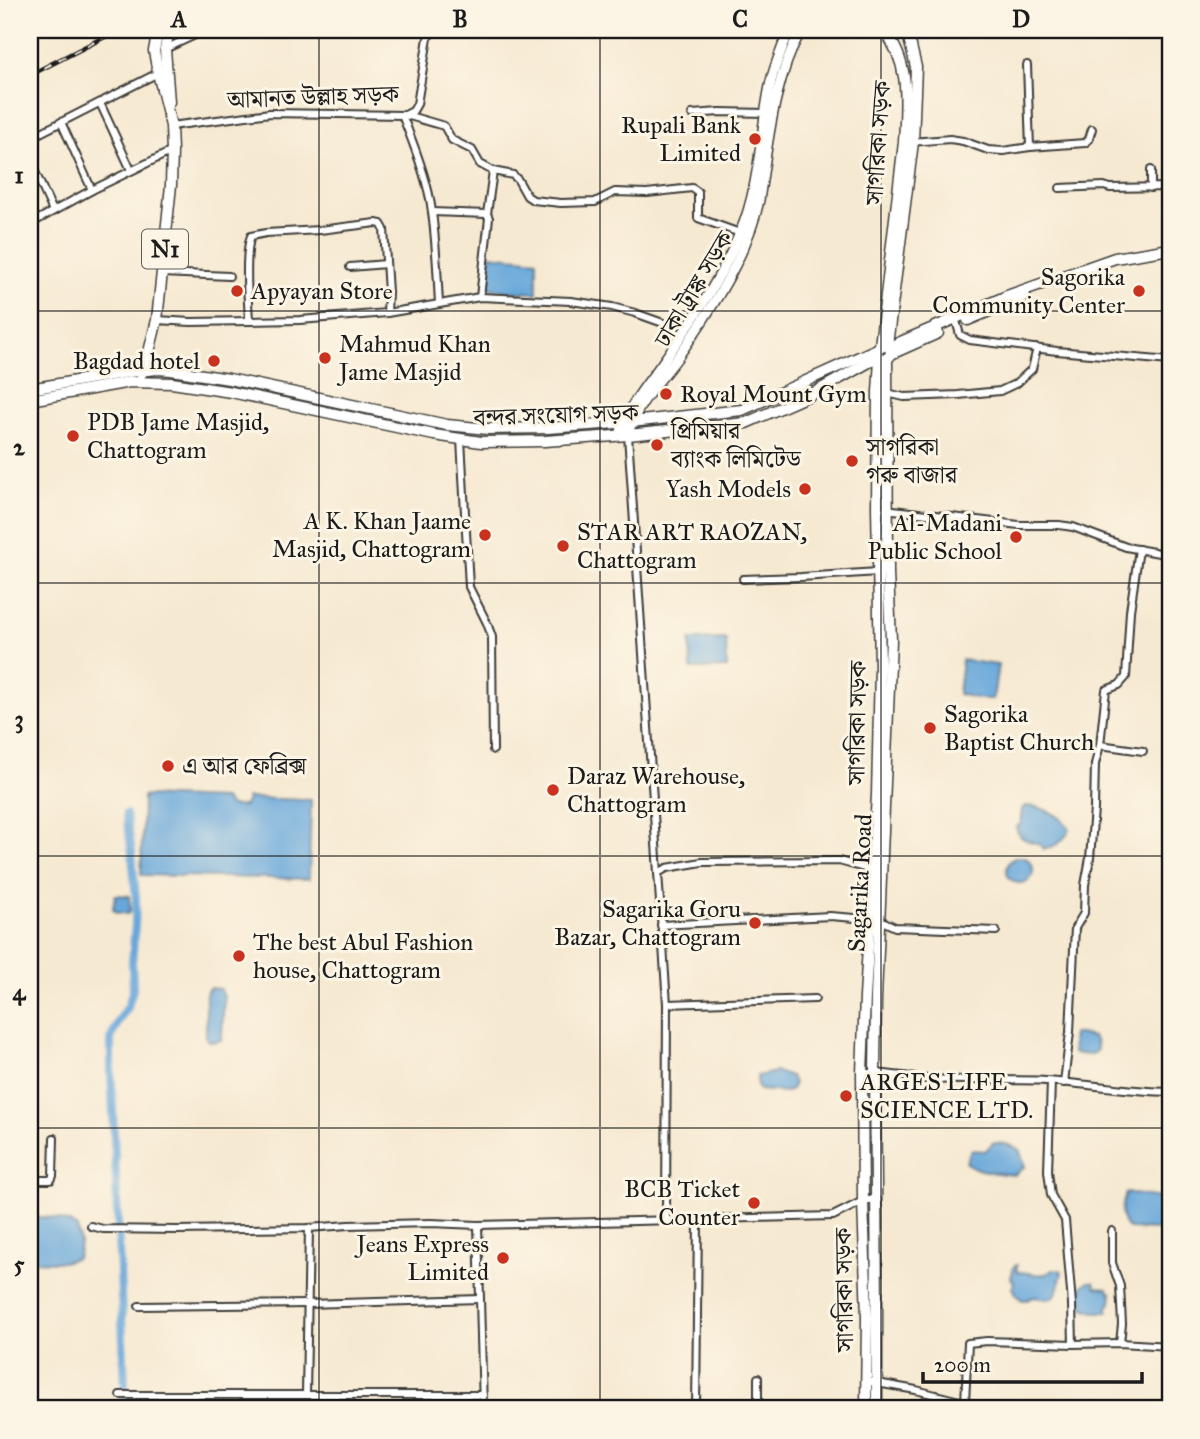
<svg xmlns="http://www.w3.org/2000/svg" width="1200" height="1439" viewBox="0 0 1200 1439" font-family="'IM FELL Great Primer','Noto Serif Bengali',serif">
	<style>
		.water { fill: #67a7da; stroke: #42627b; stroke-width: 2 }
		.lines { fill: none; stroke-linecap: round; stroke-linejoin: round }
		.canal { stroke: #67a7da; stroke-width: 8 }
		.minor-casing { stroke: #3d3b37; stroke-width: 10 }
		.secondary-casing { stroke: #3d3b37; stroke-width: 12 }
		.primary-casing { stroke: #3d3b37; stroke-width: 13 }
		.trunk-casing { stroke: #3d3b37; stroke-width: 13 }
		.minor { stroke: #fff; stroke-width: 6 }
		.secondary { stroke: #fff; stroke-width: 9 }
		.primary { stroke: #fff; stroke-width: 10 }
		.trunk { stroke: #fff; stroke-width: 10 }
		.rail-casing { stroke: #1c1c1c; stroke-width: 5 }
		.rail { stroke: #fcf5e5; stroke-width: 2.5; stroke-dasharray: 8; stroke-linecap: butt }
		.grid { fill: none; stroke: #1c1c1c; stroke-width: 2; stroke-opacity: 0.55 }
		.poi-dot { fill: #c8321e; stroke: #fcf5e5; stroke-width: 2.5 }
		.labels { text-anchor: middle; stroke-width: 6; stroke-linejoin: round; paint-order: stroke }
		.shield { fill: #fcf5e5; stroke: #5f5d58; stroke-width: 2 }
		.shield-label { font-size: 23px; font-weight: bold; fill: #1c1c1c }
		.street-label { font-size: 24px; fill: #1c1c1c; stroke: #fcf5e5 }
		.poi-label { font-size: 24px; fill: #1c1c1c; stroke: #fcf5e5; text-anchor: start }
		.neatline { fill: none; stroke: #1c1c1c; stroke-width: 2.5 }
		.grid-label { font-size: 23px; text-anchor: middle; font-weight: bold; fill: #1c1c1c }
	</style>
	<rect width="100%" height="100%" fill="#fcf5e5"/>
	<filter id="ink" filterUnits="userSpaceOnUse"><feTurbulence type="fractalNoise" baseFrequency=".0143" numOctaves="2"/><feDisplacementMap in="SourceGraphic" scale="14" xChannelSelector="R" yChannelSelector="G"/><feConvolveMatrix kernelMatrix="1 2 1 2 8 2 1 2 1" color-interpolation-filters="sRGB"/></filter>
	<filter id="wash" filterUnits="userSpaceOnUse"><feTurbulence type="fractalNoise" baseFrequency=".00686" numOctaves="4" result="noise"/><feDisplacementMap in="SourceGraphic" scale="28" xChannelSelector="R" yChannelSelector="G"/><feGaussianBlur stdDeviation="1.57" result="paint"/><feColorMatrix in="noise" values="0 0 0 0 0 0 0 0 0 0 0 0 0 0 0 0 0 1.4 0 .05"/><feComposite in="paint" operator="in"/></filter>
	<g filter="url(#wash)">
		<rect width="100%" height="100%" fill="#f6e9d1"/>
		<g class="water">
			<polygon points="490,255 537,260 537,293 511,292 489,288"/>
			<polygon points="726,639 727,668 691,669 690,640"/>
			<polygon points="962,660 998,665 993,699 980,699 958,694"/>
			<polygon points="143,796 224,799 230,806 244,806 247,798 311,800 309,879 141,875"/>
			<path d="M1025,806c17,0 36,9 45,23 -7,13 -13,17 -27,20l-4,-5c-11,-4 -20,-3 -23,-17l4,-2 2,-16z"/>
			<circle cx="1020" cy="870" r="13"/>
			<polygon points="115,895 129,896 130,911 128,914 116,912 113,909"/>
			<polygon points="209,988 220,989 224,996 222,1035 221,1040 215,1042 209,1041 206,1037 206,996 207,991"/>
			<path d="M1073,1034h6l13,3 4,5 1,9c-6,6 -16,3 -24,2l-1,-12z"/>
			<polygon points="775,1072 791,1076 794,1083 791,1090 786,1092 759,1090 757,1085 757,1076"/>
			<path d="M993,1143l13,1 13,5 6,17 -10,9c-14,-1 -40,-3 -49,-13l5,-12 14,1z"/>
			<path d="M1126,1193l44,6v31l-42,-1c-10,-13 -7,-22 -2,-36z"/>
			<path d="M30,1217c16,-1 32,1 47,10l3,17 -3,14 -14,4 -33,-1z"/>
			<path d="M1017,1265v5l2,2c8,0 20,4 26,2 9,-2 6,-7 17,-3l-3,17 -5,9 -7,2 -13,-2 -7,3h-5l-7,-7v-3l-3,-1 2,-7 -3,-4 3,-12z"/>
			<path d="M1088,1282h6l2,5 12,1 1,4 3,1 -1,10 -3,4v5h-14l-10,-4c-5,-9 -6,-22 4,-26z"/>
			<path d="M1112,1401l18,2 9,6h-43c3,-7 8,-7 16,-8z"/>
		</g>
		<g class="lines">
			<polyline class="canal" points="126,1409 111,1067 111,1038 119,1020 128,1006 133,989 132,962 135,925 136,899 132,853 126,814"/>
		</g>
	</g>
	<g filter="url(#ink)">
		<g class="lines">
			<g class="minor-casing">
				<g id="minor">
					<polyline points="478,30 513,32 545,30"/>
					<polyline points="165,49 206,30"/>
					<polyline points="1027,65 1030,147"/>
					<polyline points="100,103 131,170"/>
					<polyline points="692,114 720,112 766,113"/>
					<path d="M402,115c11,27 22,55 28,84 6,34 7,70 9,104"/>
					<polyline points="406,115 444,126 452,140 472,150 480,164 493,171 487,214 432,212"/>
					<polyline points="61,122 92,190"/>
					<polyline points="171,126 270,113 405,115 413,111 417,104 428,38 431,32 435,30"/>
					<polyline points="30,138 158,73"/>
					<polyline points="910,142 950,139 963,141 988,150 1003,151 1030,147 1085,143 1089,139 1092,129"/>
					<polyline points="30,161 53,211"/>
					<polyline points="1151,170 1151,188"/>
					<polyline points="493,171 513,175 518,180 527,196 533,200 561,203 595,202 615,192 647,193 692,188 698,192 698,218 740,233"/>
					<polyline points="1060,188 1104,186 1110,188 1170,187"/>
					<polyline points="30,224 92,190 172,151"/>
					<polyline points="350,267 386,264"/>
					<polyline points="162,273 229,276"/>
					<polyline points="480,297 489,218 487,214"/>
					<polyline points="157,320 191,322 300,320 387,313 480,297 502,298 571,301 612,307 635,313 663,323 681,335"/>
					<path d="M249,320c-1,-19 -5,-67 2,-84l15,-3 54,-3 56,-7 5,1 3,5 4,63 -1,21"/>
					<polyline points="957,324 960,335 970,340 1057,351 1170,361"/>
					<polyline points="887,393 904,397 958,395 1000,391 1017,383 1032,369 1037,348"/>
					<polyline points="628,435 667,1004 666,1221"/>
					<polyline points="461,439 469,587 487,623 492,637 493,750"/>
					<polyline points="885,509 1019,525 1059,525 1073,527 1126,547 1170,555"/>
					<polyline points="1139,549 1130,611 1126,677 1119,685 1106,690 1100,745 1143,751"/>
					<polyline points="743,579 801,577 878,572"/>
					<polyline points="658,873 667,868 702,862 839,861 872,870"/>
					<polyline points="661,925 830,916 880,920 895,927 996,931"/>
					<polyline points="667,1004 815,999"/>
					<path d="M862,1073c22,-1 43,4 65,6 40,2 79,0 119,2 42,3 83,10 124,11"/>
					<polyline points="1064,1083 1070,1032 1075,928 1084,913 1085,885 1090,858 1094,809 1095,764 1100,745"/>
					<polyline points="30,1180 51,1180 53,1176 54,1138"/>
					<polyline points="478,1225 483,1409"/>
					<polyline points="91,1226 103,1229 177,1230 309,1228 348,1225 431,1223 478,1225 833,1216 863,1201 875,1199"/>
					<polyline points="1112,1231 1112,1263 1120,1286 1122,1324 1120,1343"/>
					<polyline points="139,1306 307,1304 480,1299"/>
					<polyline points="1073,1344 1120,1343 1170,1346"/>
					<polyline points="758,1378 758,1409"/>
					<polyline points="866,1381 916,1390 991,1409"/>
					<polyline points="306,1394 309,1228"/>
					<polyline points="120,1395 483,1395"/>
					<polyline points="965,1402 968,1343 987,1341 1073,1344 1072,1304 1065,1220 1051,1195 1048,1171 1051,1082"/>
					<polyline points="696,1409 698,1220"/>
				</g>
			</g>
			<g class="secondary-casing">
				<g id="secondary">
					<path d="M620,435c7,-28 27,-50 43,-73 29,-41 58,-83 77,-129 20,-46 20,-98 30,-147 3,-17 11,-34 17,-51l4,-5"/>
					<path d="M628,435c7,-30 31,-53 49,-77 32,-45 71,-104 82,-158 9,-57 14,-119 42,-170"/>
				</g>
			</g>
			<g class="primary-casing">
				<g id="primary">
					<polyline points="887,345 913,142 916,67 907,30"/>
					<path d="M880,346l24,-204c2,-42 7,-77 -20,-112"/>
					<polyline points="866,1409 867,1317 863,1201 862,1073 865,997 877,795 880,668 877,507 878,392 880,359"/>
					<polyline points="877,1409 877,1304 875,1073 876,997 891,640 888,573 887,359"/>
				</g>
			</g>
			<g class="trunk-casing">
				<g id="trunk">
					<polyline points="169,30 165,49 169,102"/>
					<polyline points="968,320 1025,296"/>
					<polyline points="889,347 1007,296 1115,258 1170,249"/>
					<polyline points="891,354 938,333"/>
					<polyline points="141,374 149,352 157,320 171,185 172,151 171,126 158,73 154,51 158,30"/>
					<polyline points="30,389 128,372 158,369 171,370 229,379 447,425 488,429 548,428 631,422 742,410 877,349 882,345 889,347 891,351 890,356 885,360 880,359 877,355 877,349"/>
					<polyline points="30,400 130,382 172,383 231,392 434,435 481,442 545,441 628,435 746,423 812,394 878,357"/>
				</g>
			</g>
			<use href="#minor" class="minor"/>
			<use href="#secondary" class="secondary"/>
			<use href="#primary" class="primary"/>
			<use href="#trunk" class="trunk"/>
			<g class="rail-casing">
				<polyline id="rail" points="30,75 118,30"/>
			</g>
			<use href="#rail" class="rail"/>
		</g>
	</g>
	<path class="grid" d="M319,30v1379M600,30v1379M881,30v1379M30,311h1140M30,583h1140M30,856h1140M30,1128h1140"/>
	<g class="poi-dot">
		<circle cx="755" cy="139" r="7"/>
		<circle cx="237" cy="291" r="7"/>
		<circle cx="1139" cy="291" r="7"/>
		<circle cx="325" cy="358" r="7"/>
		<circle cx="214" cy="361" r="7"/>
		<circle cx="666" cy="394" r="7"/>
		<circle cx="73" cy="436" r="7"/>
		<circle cx="657" cy="445" r="7"/>
		<circle cx="852" cy="461" r="7"/>
		<circle cx="805" cy="489" r="7"/>
		<circle cx="485" cy="535" r="7"/>
		<circle cx="1016" cy="537" r="7"/>
		<circle cx="563" cy="546" r="7"/>
		<circle cx="930" cy="728" r="7"/>
		<circle cx="168" cy="766" r="7"/>
		<circle cx="553" cy="790" r="7"/>
		<circle cx="755" cy="923" r="7"/>
		<circle cx="239" cy="956" r="7"/>
		<circle cx="846" cy="1096" r="7"/>
		<circle cx="754" cy="1203" r="7"/>
		<circle cx="503" cy="1258" r="7"/>
	</g>
	<g class="labels">
		<rect class="shield" x="142" y="229.5" width="46" height="39" rx="5"/>
		<g class="shield-label">
			<text x="165" y="257">N1</text>
		</g>
		<g class="street-label">
			<text transform="translate(313 97) rotate(-2)" y="8">আমানত উল্লাহ সড়ক</text>
			<text transform="translate(878 143) rotate(-86)" y="8">সাগরিকা সড়ক</text>
			<text transform="translate(694 289) rotate(-59)" y="8">ঢাকা ট্রাঙ্ক সড়ক</text>
			<text transform="translate(556 415) rotate(-2)" y="8">বন্দর সংযোগ সড়ক</text>
			<text transform="translate(857 723) rotate(-89)" y="8">সাগরিকা সড়ক</text>
			<text transform="translate(860 883) rotate(-87)" y="8">Sagarika Road</text>
			<text transform="translate(844 1290) rotate(-91)" y="8">সাগরিকা সড়ক</text>
		</g>
		<g class="poi-label">
			<text x="741" y="133" text-anchor="end">Rupali Bank<tspan x="741" dy="28">Limited</tspan></text>
			<text x="1125" y="285" text-anchor="end">Sagorika<tspan x="1125" dy="28">Community Center</tspan></text>
			<text x="251" y="299">Apyayan Store</text>
			<text x="339" y="352">Mahmud Khan<tspan x="339" dy="28">Jame Masjid</tspan></text>
			<text x="200" y="369" text-anchor="end">Bagdad hotel</text>
			<text x="680" y="402">Royal Mount Gym</text>
			<text x="87" y="430">PDB Jame Masjid,<tspan x="87" dy="28">Chattogram</tspan></text>
			<text x="671" y="439">প্রিমিয়ার<tspan x="671" dy="28">ব্যাংক লিমিটেড</tspan></text>
			<text x="866" y="455">সাগরিকা<tspan x="866" dy="28">গরু বাজার</tspan></text>
			<text x="791" y="497" text-anchor="end">Yash Models</text>
			<text x="471" y="529" text-anchor="end">A K. Khan Jaame<tspan x="471" dy="28">Masjid, Chattogram</tspan></text>
			<text x="1002" y="531" text-anchor="end">Al-Madani<tspan x="1002" dy="28">Public School</tspan></text>
			<text x="577" y="540">STAR ART RAOZAN,<tspan x="577" dy="28">Chattogram</tspan></text>
			<text x="944" y="722">Sagorika<tspan x="944" dy="28">Baptist Church</tspan></text>
			<text x="182" y="774">এ আর ফেব্রিক্স</text>
			<text x="567" y="784">Daraz Warehouse,<tspan x="567" dy="28">Chattogram</tspan></text>
			<text x="741" y="917" text-anchor="end">Sagarika Goru<tspan x="741" dy="28">Bazar, Chattogram</tspan></text>
			<text x="253" y="950">The best Abul Fashion<tspan x="253" dy="28">house, Chattogram</tspan></text>
			<text x="860" y="1090">ARGES LIFE<tspan x="860" dy="28">SCIENCE LTD.</tspan></text>
			<text x="740" y="1197" text-anchor="end">BCB Ticket<tspan x="740" dy="28">Counter</tspan></text>
			<text x="489" y="1252" text-anchor="end">Jeans Express<tspan x="489" dy="28">Limited</tspan></text>
		</g>
	</g>
	<rect width="1200" height="1439" fill="none" stroke="#fcf5e5" stroke-width="77"/>
	<path d="M923 1372v10h219v-10" fill="none" stroke="#1c1c1c" stroke-width="3.5"/>
	<text x="934" y="1372" font-size="21" fill="#1c1c1c" stroke="#fcf5e5" stroke-width="5" paint-order="stroke">200 m</text>
	<rect x="38" y="38" width="1124" height="1362" class="neatline"/>
	<g class="grid-label">
		<text x="179" y="27">A</text>
		<text x="460" y="27">B</text>
		<text x="740" y="27">C</text>
		<text x="1021" y="27">D</text>
		<text x="19" y="183">1</text>
		<text x="19" y="455">2</text>
		<text x="19" y="727">3</text>
		<text x="19" y="1000">4</text>
		<text x="19" y="1272">5</text>
	</g>
</svg>
